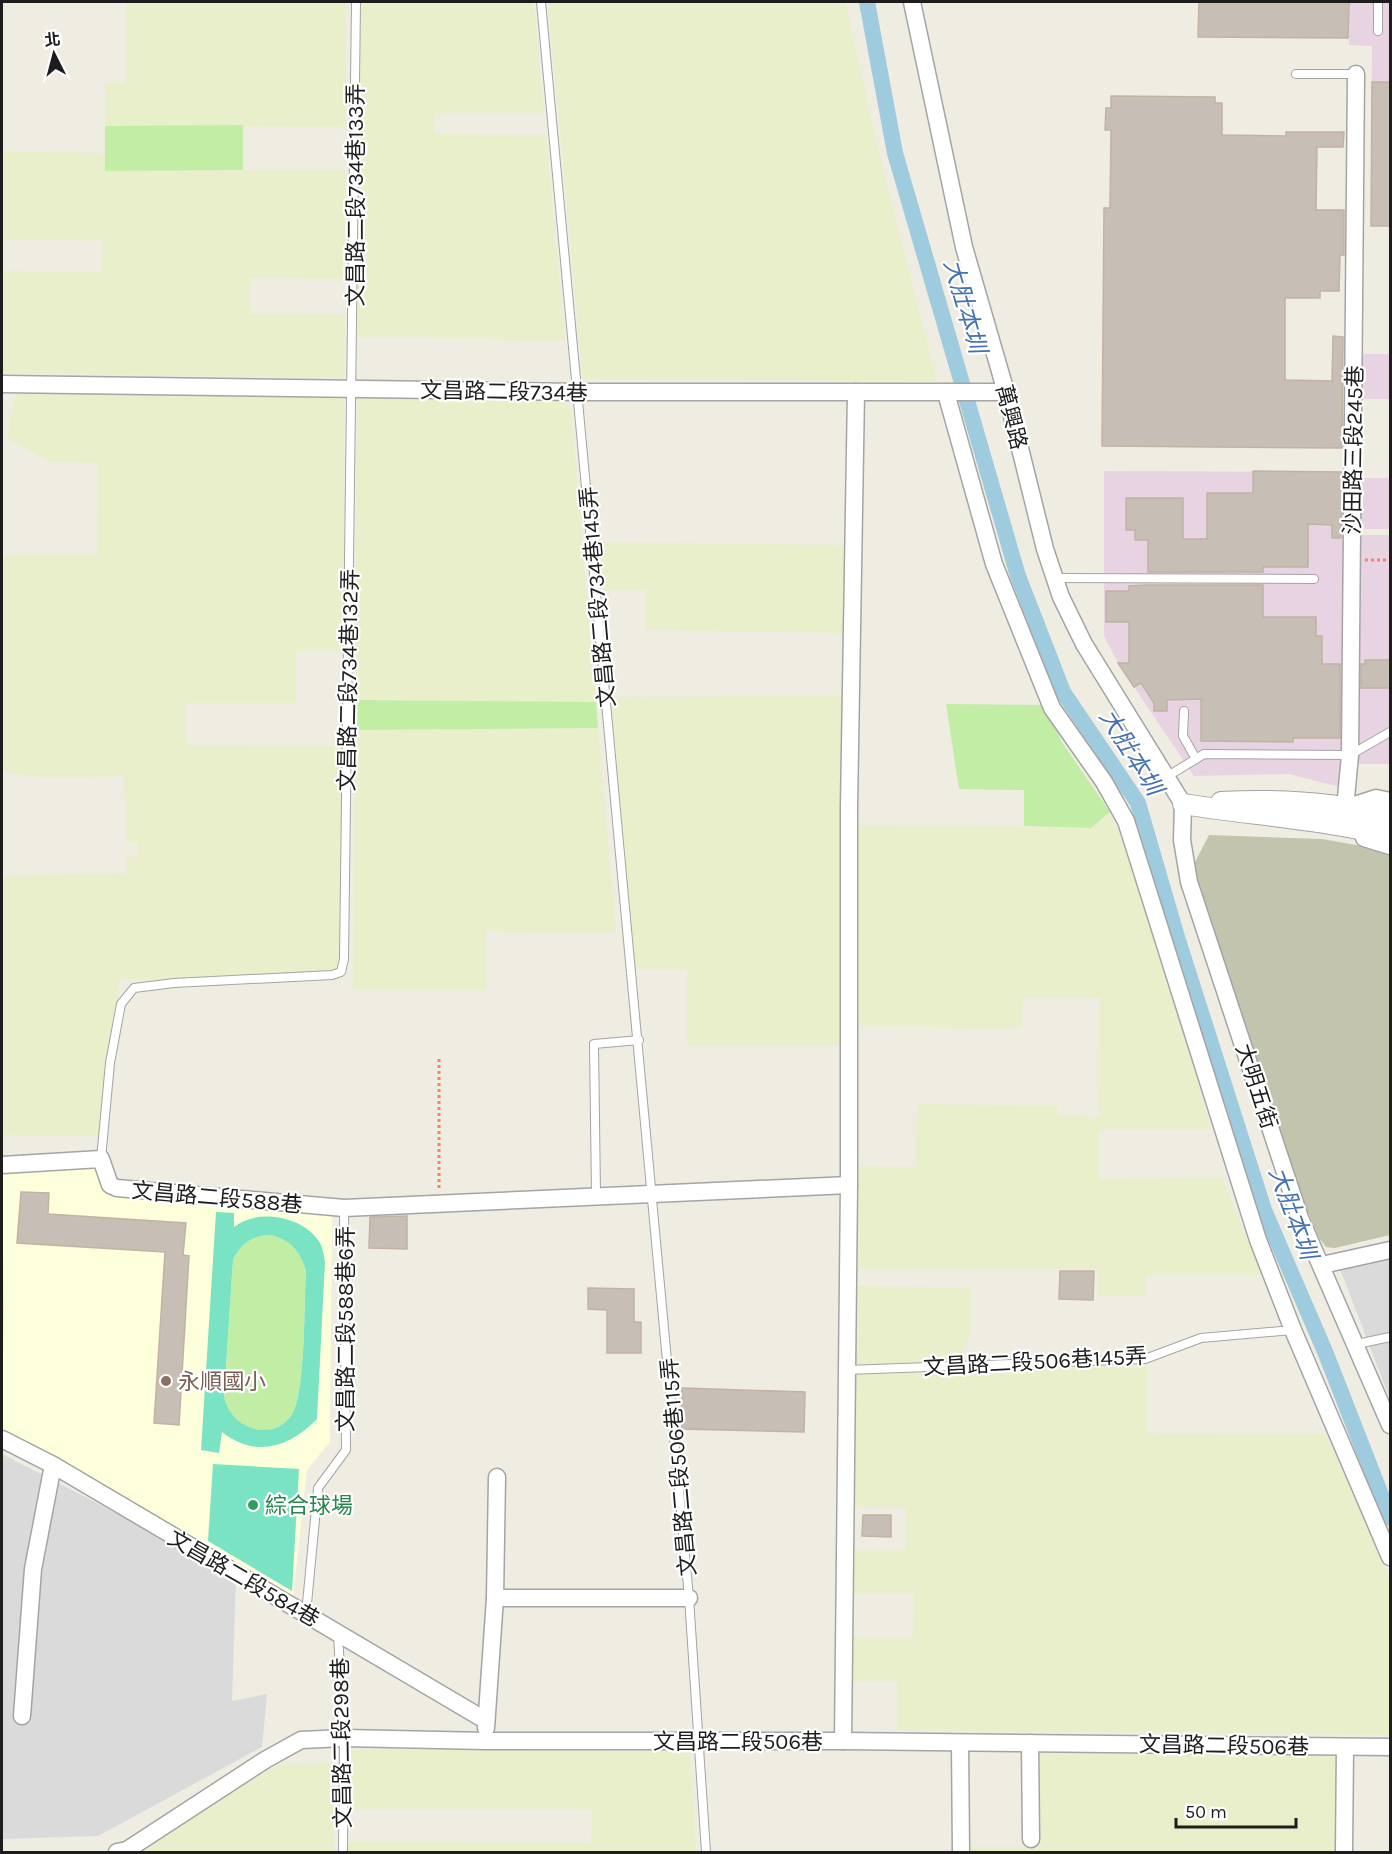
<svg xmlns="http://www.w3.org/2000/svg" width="1392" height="1854" viewBox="0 0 1392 1854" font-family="Karla,'Noto Sans TC',sans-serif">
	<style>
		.residential { fill: #dbdada }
		.industrial { fill: #e8d3e2 }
		.education { fill: #fcffda }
		.construction { fill: #c2c4ad }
		.farmland { fill: #e9efcb }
		.grass { fill: #c1eda4 }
		.pitch { fill: #7ae3c4; fill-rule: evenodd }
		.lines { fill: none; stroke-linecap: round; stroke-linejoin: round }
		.canal { stroke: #9fcbdf; stroke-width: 16 }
		.building { fill: #c7beb5; stroke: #c1b3a3; stroke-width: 1.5 }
		.service-casing { stroke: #a4a4a4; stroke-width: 10 }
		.minor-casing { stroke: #a4a4a4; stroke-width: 19 }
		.tertiary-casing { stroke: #a4a4a4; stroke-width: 22 }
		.path { stroke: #ff8162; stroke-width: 3; stroke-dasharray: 3 3; stroke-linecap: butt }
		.service { stroke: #fff; stroke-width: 8 }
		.minor { stroke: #fff; stroke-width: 16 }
		.tertiary { stroke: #fff; stroke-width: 20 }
		.education-dot { fill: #8d6e63; stroke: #fff; stroke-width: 2 }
		.leisure-dot { fill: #2e9e5b; stroke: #fff; stroke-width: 2 }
		.labels { text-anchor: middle; stroke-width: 4.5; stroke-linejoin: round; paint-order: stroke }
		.street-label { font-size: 22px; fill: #1d1d1d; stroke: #fff }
		.education-label { font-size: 22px; fill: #785e54; stroke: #fff; text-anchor: start }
		.leisure-label { font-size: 22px; fill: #27864d; stroke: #fff; text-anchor: start }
		.water-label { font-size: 24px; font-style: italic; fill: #4471b2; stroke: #fff }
	</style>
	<rect width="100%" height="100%" fill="#efece2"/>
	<g class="residential">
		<polygon points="1390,1256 1390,1399 1340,1269"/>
		<polygon points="2,1454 236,1575 232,1701 267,1694 262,1747 98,1836 2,1839"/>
	</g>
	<g class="industrial">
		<polygon points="1349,2 1390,2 1390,226 1371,226 1372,46 1349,45"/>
		<rect x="1361" y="354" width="29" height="45"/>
		<polygon points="1104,471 1344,472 1344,732 1341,732 1340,787 1289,774 1194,776 1118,663 1104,636"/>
		<rect x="1359" y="478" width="31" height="51"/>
		<polygon points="1359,535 1390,535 1390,764 1358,764"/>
	</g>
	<polygon class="education" points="95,1168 109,1195 332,1216 330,1442 307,1470 293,1596 15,1440 2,1429 4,1307 2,1175 8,1172"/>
	<polygon class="construction" points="1209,835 1322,839 1390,851 1390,1235 1335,1248 1326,1247 1319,1238 1302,1198 1193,866"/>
	<g class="farmland">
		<polygon points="126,2 346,2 346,127 105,126 105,83 125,83"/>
		<polygon points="357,2 534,2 544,113 435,113 435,134 546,135 565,340 358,337"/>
		<polygon points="548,2 845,2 876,141 937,381 583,379"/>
		<polygon points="2,151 105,153 105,171 346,170 344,279 250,278 249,314 345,315 344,378 2,373 2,271 102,272 103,241 2,239"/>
		<polygon points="16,394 344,396 343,651 296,651 296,703 186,703 186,745 342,746 341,980 119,979 112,1076 102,1136 2,1135 2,877 127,873 126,856 138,856 138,842 126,842 124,776 46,778 2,772 2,555 97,555 98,463 49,462 7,438"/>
		<polygon points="357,396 562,400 571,411 596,702 355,700"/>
		<polygon points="597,542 845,545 845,633 645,630 646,589 602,591"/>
		<polygon points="844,696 842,1046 687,1045 687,970 635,969 611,697"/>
		<polygon points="598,728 616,932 486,931 486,989 353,989 355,730"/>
		<polygon points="1110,812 1130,855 1153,940 1183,1031 1211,1129 1099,1130 1099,1180 1222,1178 1262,1275 1146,1275 1146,1296 1098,1296 1098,1269 854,1269 855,1166 916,1167 917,1104 1057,1106 1057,1116 1099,1117 1100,998 1023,997 1022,1028 856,1026 858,825 1091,828"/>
		<polygon points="854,1286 971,1288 971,1332 958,1362 853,1365"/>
		<polygon points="1147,1366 1147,1433 1326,1434 1390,1579 1390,1735 897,1730 897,1682 850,1682 851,1637 913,1637 914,1594 851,1594 852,1549 906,1549 906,1508 852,1507 852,1373"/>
		<polygon points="349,1749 690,1751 696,1852 348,1852 349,1842 591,1843 592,1810 349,1809"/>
		<polygon points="1035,1752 1336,1754 1335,1852 970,1852 970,1847 1035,1847"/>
		<polygon points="334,1763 334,1852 134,1852 280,1764"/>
	</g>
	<g class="grass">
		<polygon points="243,125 243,170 105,171 105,126"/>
		<polygon points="355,700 596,702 598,728 355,730"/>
		<polygon points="946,704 1046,705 1061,741 1110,812 1091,828 1024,826 1024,790 959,789"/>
		<path d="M270,1235c21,5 30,16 36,36 -2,30 0,125 -15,145 -20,27 -59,12 -67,-18l9,-138c8,-17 19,-24 37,-25z"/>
	</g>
	<g class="pitch">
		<path d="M216,1212l18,1v14c23,-19 70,-11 86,16 3,5 4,13 5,19l-8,157c-28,29 -62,39 -95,13l-3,21 -18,-3zM270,1235c21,5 30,16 36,36 -2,30 0,126 -15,145 -20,27 -60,12 -67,-19l9,-137c8,-17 19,-24 37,-25z"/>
		<polygon points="213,1464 299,1469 292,1591 208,1541"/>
	</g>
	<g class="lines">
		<polyline class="canal" points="867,2 895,153 1018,576 1063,692 1138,803 1177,937 1264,1210 1326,1354 1390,1518"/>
	</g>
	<g class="building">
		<polygon points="1199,2 1349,2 1348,38 1198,37"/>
		<polygon points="1372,82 1390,82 1390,226 1371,226"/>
		<polygon points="1111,96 1215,97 1215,103 1222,103 1222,135 1286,136 1286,132 1344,132 1343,147 1317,147 1316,210 1344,210 1344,255 1340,255 1339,291 1320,291 1320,298 1285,298 1285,380 1332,381 1333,336 1343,337 1342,448 1102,446 1104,208 1110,208 1111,130 1105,130 1106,108 1111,108"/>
		<polygon points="1253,471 1342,472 1341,538 1332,538 1332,525 1308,524 1308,567 1263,567 1263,572 1148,572 1148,540 1135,540 1135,530 1126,530 1126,498 1183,498 1183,539 1207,539 1207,493 1253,493"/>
		<polygon points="1148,585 1263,585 1263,617 1316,617 1316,636 1322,636 1322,664 1340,664 1340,738 1293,738 1293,742 1201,741 1201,699 1167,700 1167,711 1154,711 1154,703 1141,683 1134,687 1118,663 1129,663 1129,622 1106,622 1106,591 1129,591 1129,586"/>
		<polygon points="1365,660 1390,660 1390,688 1361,688 1361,664 1365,664"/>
		<polygon points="21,1192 49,1193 48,1214 186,1223 183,1255 189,1256 179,1425 154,1423 165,1252 17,1243"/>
		<polygon points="407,1216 407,1249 369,1248 370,1217"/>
		<polygon points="1060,1271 1094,1271 1093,1300 1059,1299"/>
		<polygon points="588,1288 634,1289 634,1322 641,1322 641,1353 607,1353 607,1310 588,1309"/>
		<polygon points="682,1388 805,1392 804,1432 681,1429"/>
		<polygon points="863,1515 891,1515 891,1537 862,1536"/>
	</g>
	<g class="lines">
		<g class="service-casing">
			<g id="service">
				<polyline points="541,2 689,1598 706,1852"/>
				<polyline points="1378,31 1378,2"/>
				<polyline points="1296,74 1356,74"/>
				<polyline points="1055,578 1314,579"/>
				<polyline points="1184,711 1183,736 1196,759"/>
				<polyline points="1168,776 1204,754 1350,755 1390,732"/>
				<polyline points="101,1159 110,1063 121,1004 134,988 174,983 332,975 341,972 344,959 356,2"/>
				<polyline points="596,1195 594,1044 639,1040"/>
				<polyline points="1357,1344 1390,1337"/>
				<polyline points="846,1370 1145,1359 1201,1338 1293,1330"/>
				<polyline points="306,1614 318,1488 346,1450 344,1208"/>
				<polyline points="338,1634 344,1738 343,1852"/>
			</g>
		</g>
		<g class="minor-casing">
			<g id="minor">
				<polyline points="912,2 964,247 1006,392 1045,549 1061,597 1084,644 1183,804 1182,840 1189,882 1300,1218 1390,1425"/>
				<polyline points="2,384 578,392 1006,392"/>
				<polyline points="946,393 994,564 1052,708 1104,782 1126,821 1258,1240 1293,1330 1390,1557"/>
				<polyline points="1345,808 1376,798 1390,801"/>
				<polyline points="1344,820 1350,755 1356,74"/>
				<polyline points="1364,838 1390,846"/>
				<polyline points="2,1165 101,1159 110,1185 117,1188 344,1208 849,1185"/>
				<polyline points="1322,1265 1390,1250"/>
				<polyline points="2,1439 53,1465 485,1720"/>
				<polyline points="495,1598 689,1598"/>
				<polyline points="22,1716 33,1569 53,1465"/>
				<polyline points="486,1728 495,1598 497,1477"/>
				<polyline points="843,1741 849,1185 849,807 856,392"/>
				<polyline points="960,1743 961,1852"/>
				<polyline points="1030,1743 1031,1839"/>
				<polyline points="117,1852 127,1850 265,1760 301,1740 344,1738 486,1741 843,1741 1390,1747"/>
				<polyline points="1344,1852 1345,1747"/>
			</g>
		</g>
		<g class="tertiary-casing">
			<g id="tertiary">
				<path d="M1221,802c56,-3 114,0 169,15"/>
				<path d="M1183,804c69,11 140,15 207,32"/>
			</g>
		</g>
		<g class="path">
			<polyline points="1365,560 1390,560"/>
			<polyline points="439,1188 439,1058"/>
		</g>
		<use href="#service" class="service"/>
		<use href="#minor" class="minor"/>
		<use href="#tertiary" class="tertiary"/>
	</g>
	<circle class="education-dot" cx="166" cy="1381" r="6"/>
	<circle class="leisure-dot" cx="253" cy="1505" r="6"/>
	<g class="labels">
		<g class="street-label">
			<text transform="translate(355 195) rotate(-90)" y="8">文昌路二段734巷133弄</text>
			<text transform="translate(504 391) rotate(1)" y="8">文昌路二段734巷</text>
			<text transform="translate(1012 417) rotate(76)" y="8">萬興路</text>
			<text transform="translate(1353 450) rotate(-89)" y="8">沙田路三段245巷</text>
			<text transform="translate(597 597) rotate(-95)" y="8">文昌路二段734巷145弄</text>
			<text transform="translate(348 680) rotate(-89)" y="8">文昌路二段734巷132弄</text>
			<text transform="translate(1257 1086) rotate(72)" y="8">大明五街</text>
			<text transform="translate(217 1197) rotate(5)" y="8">文昌路二段588巷</text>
			<text transform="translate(345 1329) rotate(-90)" y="8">文昌路二段588巷6弄</text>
			<text transform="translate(1035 1361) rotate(-3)" y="8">文昌路二段506巷145弄</text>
			<text transform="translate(678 1467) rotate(-95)" y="8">文昌路二段506巷115弄</text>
			<text transform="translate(244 1578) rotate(30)" y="8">文昌路二段584巷</text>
			<text x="738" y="1749">文昌路二段506巷</text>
			<text transform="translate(341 1743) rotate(-91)" y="8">文昌路二段298巷</text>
			<text transform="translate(1224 1745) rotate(1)" y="8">文昌路二段506巷</text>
		</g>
		<g class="education-label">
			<text x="178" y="1389">永順國小</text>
		</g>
		<g class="leisure-label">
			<text x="265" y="1513">綜合球場</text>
		</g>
		<g class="water-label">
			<text transform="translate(965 306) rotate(74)" y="8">大肚本圳</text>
			<text transform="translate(1131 752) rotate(58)" y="8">大肚本圳</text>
			<text transform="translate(1293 1213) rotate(70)" y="8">大肚本圳</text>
		</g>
	</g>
	<rect width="1392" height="1854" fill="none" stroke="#1d1d1d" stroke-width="6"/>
	<g transform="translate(54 54) rotate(354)" stroke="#ffffff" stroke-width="4.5" paint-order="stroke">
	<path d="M0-4.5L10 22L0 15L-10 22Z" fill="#1d1d1d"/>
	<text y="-9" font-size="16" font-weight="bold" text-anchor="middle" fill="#1d1d1d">北</text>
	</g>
	<path d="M1176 1818v9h120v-9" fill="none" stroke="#1d1d1d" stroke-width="3"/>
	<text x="1185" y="1818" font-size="18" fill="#1d1d1d" stroke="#ffffff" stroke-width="4.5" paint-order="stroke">50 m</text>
</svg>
